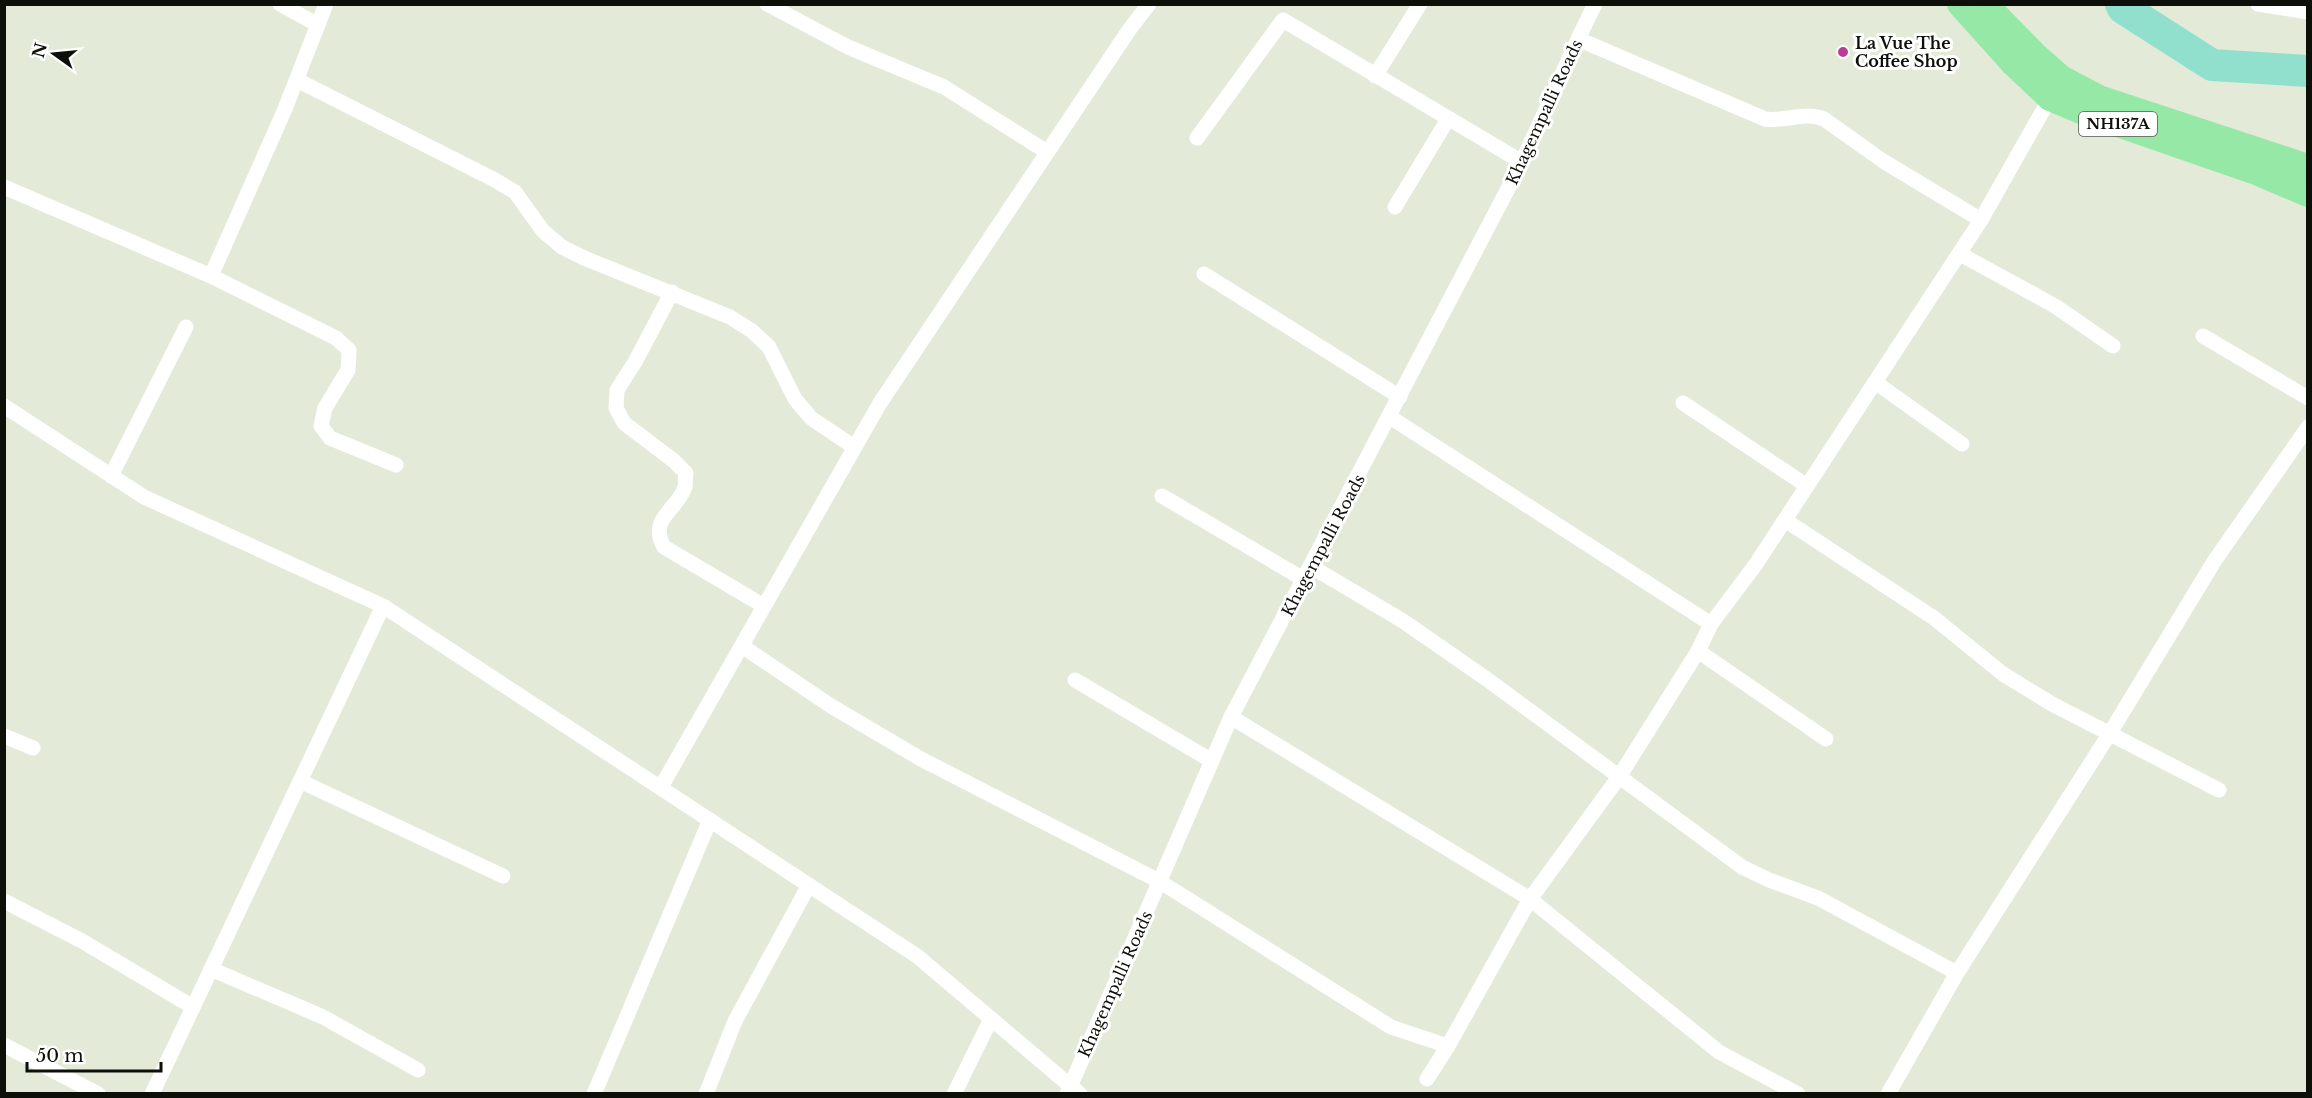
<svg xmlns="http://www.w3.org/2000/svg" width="2312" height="1098" viewBox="0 0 2312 1098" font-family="'Libre Baskerville',serif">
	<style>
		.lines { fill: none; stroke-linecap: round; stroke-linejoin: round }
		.river { stroke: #91e0cd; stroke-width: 32 }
		.minor { stroke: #fff; stroke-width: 15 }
		.trunk { stroke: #96e8a7; stroke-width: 26 }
		.poi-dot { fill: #b73f93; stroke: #fff; stroke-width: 2 }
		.labels { text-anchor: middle; stroke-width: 6; stroke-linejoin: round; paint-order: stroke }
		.shield { fill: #fff; stroke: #565753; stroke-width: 1.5 }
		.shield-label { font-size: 15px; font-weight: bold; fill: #0d0f09 }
		.poi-label { font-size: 16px; font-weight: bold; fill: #0d0f09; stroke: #fff; text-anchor: start }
		.street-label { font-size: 16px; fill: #0d0f09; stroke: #fff }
	</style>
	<rect width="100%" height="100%" fill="#e4ead8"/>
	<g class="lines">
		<polyline class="river" points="2121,4 2123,8 2212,65 2308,71"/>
		<g class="minor">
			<polyline points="280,4 318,25"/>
			<polyline points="767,4 848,47 944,87 1047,152"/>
			<polyline points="2258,4 2308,12"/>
			<path d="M1578,39l187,80c21,3 39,-8 59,0l59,42 98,59"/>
			<polyline points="1375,76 1420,4"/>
			<polyline points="297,80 493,179 515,192 543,231 562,247 584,258 730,317 752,331 769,347 795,399 811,418 854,447"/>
			<polyline points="1197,138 1283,20 1522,162"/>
			<polyline points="4,187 211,276 336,338 349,350 348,370 325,408 321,426 330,438 396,465"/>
			<polyline points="1395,207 1448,119"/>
			<polyline points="1960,254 2055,306 2113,346"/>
			<polyline points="1204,274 1400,397"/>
			<polyline points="211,276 285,109 326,4"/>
			<path d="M672,292l-37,70 -18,28 -1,18 8,15 50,38 12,12c-1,4 0,10 -1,14 -8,24 -37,31 -21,60l100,59"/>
			<polyline points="2203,336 2308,398"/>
			<polyline points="1875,382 1962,444"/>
			<polyline points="1683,403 1807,486"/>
			<polyline points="4,406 144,497 383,606 917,956 1080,1094"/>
			<polyline points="1390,417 1711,624"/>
			<polyline points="111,476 186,327"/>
			<polyline points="1162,496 1305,580"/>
			<polyline points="1785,520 1934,618 2003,674 2052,704 2219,790"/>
			<polyline points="1312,567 1403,621 1488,680 1742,867 1769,880 1818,898 1957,973"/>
			<polyline points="742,646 831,706 921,759 1159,881 1391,1027 1448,1046"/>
			<polyline points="1698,651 1826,739"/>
			<polyline points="1075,680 1212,761"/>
			<polyline points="1231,717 1530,899 1719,1052 1798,1094"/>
			<polyline points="4,736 33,748"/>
			<polyline points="300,781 503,876"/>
			<polyline points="661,787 880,403 1129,30 1149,4"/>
			<polyline points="4,901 82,941 193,1007"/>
			<polyline points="211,969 323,1017 418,1070"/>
			<polyline points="4,1045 98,1094"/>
			<polyline points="1427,1079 1448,1046 1530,899 1619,777 1698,651 1711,624 1756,564 1981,220 2054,91"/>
			<polyline points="152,1094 383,606"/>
			<polyline points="594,1094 710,820"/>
			<polyline points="706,1094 735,1021 809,885"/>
			<polyline points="954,1094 991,1019"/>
			<polyline points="1067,1094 1231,717 1522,162 1578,39 1595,4"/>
			<polyline points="1888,1094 1957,973 2110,733 2215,560 2308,427"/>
		</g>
		<g class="trunk">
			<polyline points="1960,4 2013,63 2050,98 2086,113 2256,172 2308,194"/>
			<polyline points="1985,4 2036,56 2061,78 2099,98 2308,167"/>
		</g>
	</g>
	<circle class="poi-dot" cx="1843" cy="52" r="6"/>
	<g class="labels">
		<rect class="shield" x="2079" y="112" width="78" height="24" rx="4.5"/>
		<g class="shield-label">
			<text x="2118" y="129">NH137A</text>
		</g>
		<g class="poi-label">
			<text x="1855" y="49">La Vue The<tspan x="1855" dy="18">Coffee Shop</tspan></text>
		</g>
		<g class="street-label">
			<text transform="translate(1544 112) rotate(-65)" y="6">Khagempalli Roads</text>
			<text transform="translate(1323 545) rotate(-62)" y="6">Khagempalli Roads</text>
			<text transform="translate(1115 984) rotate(-66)" y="6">Khagempalli Roads</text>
		</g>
	</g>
	<rect width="2312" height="1098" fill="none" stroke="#0d0f09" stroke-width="12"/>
	<g transform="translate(54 54) rotate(285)" stroke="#ffffff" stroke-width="4.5" paint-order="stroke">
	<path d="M0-4.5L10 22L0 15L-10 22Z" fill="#0d0f09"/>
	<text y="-9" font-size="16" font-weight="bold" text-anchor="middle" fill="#0d0f09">N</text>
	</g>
	<path d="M27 1062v9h134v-9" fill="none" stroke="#0d0f09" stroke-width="3"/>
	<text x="36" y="1062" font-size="18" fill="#0d0f09" stroke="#ffffff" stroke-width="4.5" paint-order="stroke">50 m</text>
</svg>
